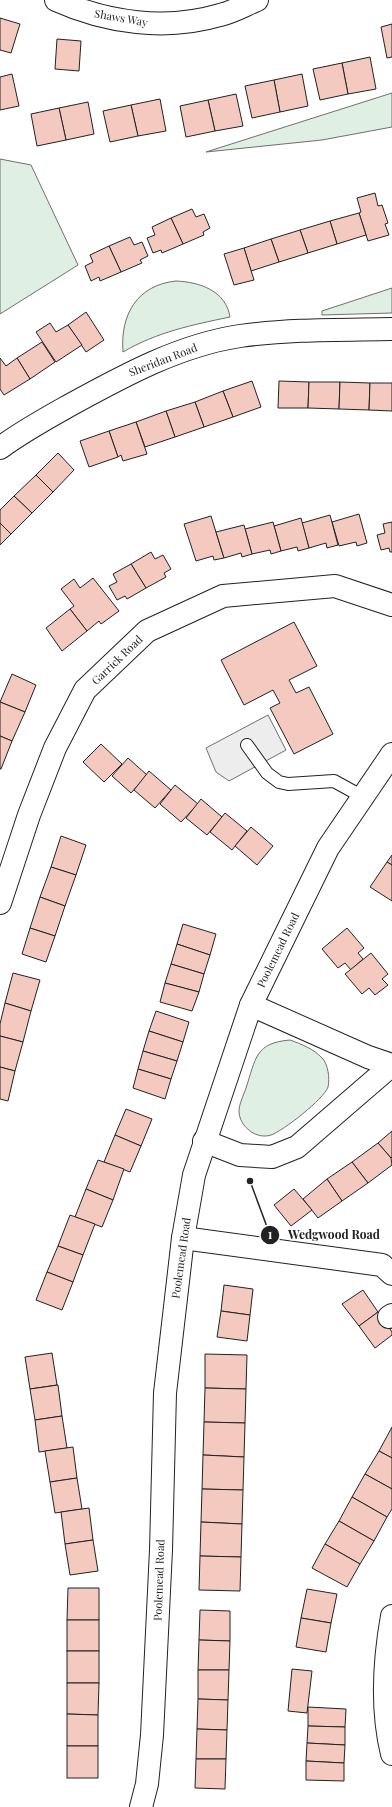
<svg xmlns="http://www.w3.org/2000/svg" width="392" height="1807" viewBox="0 0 392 1807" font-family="'Playfair Display',serif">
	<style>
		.green { fill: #e0efe3; stroke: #6f6f6f }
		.parking { fill: #ededed; stroke: #6f6f6f }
		.building { fill: #f3c9c0; stroke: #222 }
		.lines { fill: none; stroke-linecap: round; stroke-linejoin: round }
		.lane-casing { stroke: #222; stroke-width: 14 }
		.street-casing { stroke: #222; stroke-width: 24 }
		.lane { stroke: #fff; stroke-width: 12 }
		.street { stroke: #fff; stroke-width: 22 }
		.labels { text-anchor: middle; stroke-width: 3; stroke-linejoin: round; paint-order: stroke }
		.street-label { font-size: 11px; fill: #222; stroke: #fff }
		.leader { fill: none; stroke: #222; stroke-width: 1.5 }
		.callout-dot { fill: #222; stroke: #fff; stroke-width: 1.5 }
		.mark-label { font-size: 12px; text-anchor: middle; font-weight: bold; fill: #fff }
		.callout-label { font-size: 12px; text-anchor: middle; font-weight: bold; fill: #222; stroke: #fff; stroke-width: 3; stroke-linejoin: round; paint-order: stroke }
	</style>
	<rect width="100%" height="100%" fill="#fff"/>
	<g class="green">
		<polygon points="392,93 392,127 322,140 206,152"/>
		<polygon points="0,159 31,165 78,265 0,314"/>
		<path d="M176,281c24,1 50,10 54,36 -38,8 -73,15 -107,35 -3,-37 14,-67 53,-71z"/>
		<polygon points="392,288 392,313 322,315 322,311"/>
		<path d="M290,1040c11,4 24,9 32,18 6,6 8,20 6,29 -4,12 -45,44 -57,48 -15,5 -32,-9 -32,-24 0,-7 5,-17 7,-23 10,-30 9,-45 44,-48z"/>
	</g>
	<polygon class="parking" points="268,715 286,750 229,781 216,772 206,748"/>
	<g class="building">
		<polygon points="0,18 20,24 11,53 0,50"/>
		<polygon points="392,24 392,57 387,58 381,27"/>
		<polygon points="57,39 81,41 79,71 55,69"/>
		<polygon points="370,57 376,89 348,94 342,63"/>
		<polygon points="342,63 348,94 320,100 313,69"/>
		<polygon points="12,74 19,106 0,110 0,77"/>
		<polygon points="302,74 308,106 280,112 274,80"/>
		<polygon points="274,80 280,112 252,118 245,86"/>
		<polygon points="236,94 243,126 215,131 208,100"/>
		<polygon points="160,99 166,131 138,136 131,105"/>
		<polygon points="208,100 215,131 186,137 180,106"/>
		<polygon points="88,102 94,134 66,140 59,108"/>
		<polygon points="131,105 138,136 110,142 103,111"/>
		<polygon points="59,108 66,140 37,146 31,114"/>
		<polygon points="375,193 378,206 382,205 388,223 385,224 389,235 368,241 359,213 361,212 357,198"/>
		<polygon points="192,209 196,217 204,214 210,228 203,232 204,235 183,244 171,218"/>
		<polygon points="359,213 366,235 337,244 330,221"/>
		<polygon points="171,218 183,244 162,253 161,250 153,253 147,238 155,235 152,227"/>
		<polygon points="330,221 337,244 308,253 300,230"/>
		<polygon points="300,230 308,253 279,262 271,239"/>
		<polygon points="130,237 134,245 142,242 148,256 140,260 142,263 121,272 109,246"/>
		<polygon points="271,239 279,262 251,271 244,248"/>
		<polygon points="109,246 121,272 100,281 99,277 91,281 85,266 93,262 90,255"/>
		<polygon points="244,248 254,280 234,285 224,254"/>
		<polygon points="86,312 104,340 86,352 68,325"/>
		<polygon points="50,323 56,332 68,325 82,345 56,362 36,332"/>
		<polygon points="42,342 55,362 30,379 17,358"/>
		<polygon points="0,358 6,366 17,358 30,379 4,395 0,389"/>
		<polygon points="252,381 261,407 233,417 223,391"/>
		<polygon points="279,381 309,382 308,408 278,408"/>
		<polygon points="309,382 340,382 339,409 308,408"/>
		<polygon points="340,382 370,383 369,410 339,409"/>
		<polygon points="370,383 392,383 392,411 369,410"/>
		<polygon points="223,391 233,417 204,427 195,402"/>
		<polygon points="195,402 204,427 175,437 166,411"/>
		<polygon points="166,411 175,437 145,447 136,422"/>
		<polygon points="136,422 147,454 123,461 121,455 118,457 109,431"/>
		<polygon points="109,431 118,457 89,467 80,441"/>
		<polygon points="58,453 74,470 53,492 36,475"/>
		<polygon points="36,475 53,492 32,513 14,496"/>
		<polygon points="14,496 32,513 11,534 0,523 0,510"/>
		<polygon points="359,514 367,543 357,546 356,542 339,546 332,522"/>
		<polygon points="330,515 338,545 327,548 326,543 309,548 302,523"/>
		<polygon points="211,516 224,558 214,560 213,556 196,561 184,524"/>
		<polygon points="301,518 309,548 298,551 297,547 281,551 274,526"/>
		<polygon points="273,522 281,551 271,554 270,550 252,554 245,529"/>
		<polygon points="392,522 392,552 390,552 389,548 381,550 377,535 385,533 383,524"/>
		<polygon points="0,523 11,534 0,545"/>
		<polygon points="244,525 252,554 242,557 241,553 224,558 216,532"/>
		<polygon points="151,552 155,559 163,555 171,569 164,573 166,577 146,588 131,564"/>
		<polygon points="131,564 146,588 127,599 125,596 117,600 109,586 117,582 113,574"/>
		<polygon points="93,578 119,611 101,624 99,621 87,631 70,609 74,606 61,589 74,579 80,588"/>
		<polygon points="70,609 87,631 62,651 46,628"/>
		<polygon points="294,622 317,666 289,680 296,693 309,687 333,734 294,754 270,708 280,703 273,690 244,705 221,660"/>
		<polygon points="12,674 36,685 25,712 0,702"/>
		<polygon points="0,702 25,712 12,741 0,736"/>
		<polygon points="0,736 12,741 1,769 0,769"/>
		<polygon points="101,744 122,764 104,782 83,762"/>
		<polygon points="128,758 147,775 131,793 112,776"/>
		<polygon points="149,771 171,790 155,808 134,790"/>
		<polygon points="175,785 198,804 181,822 160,804"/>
		<polygon points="201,799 222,817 207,835 186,818"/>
		<polygon points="225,813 247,831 232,850 210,832"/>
		<polygon points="251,827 273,846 257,865 235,846"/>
		<polygon points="61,836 86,845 76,875 51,867"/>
		<polygon points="392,855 392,865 387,862"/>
		<polygon points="387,862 392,865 392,901 370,887"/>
		<polygon points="51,867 76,875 65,906 40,897"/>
		<polygon points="40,897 65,906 55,936 30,928"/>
		<polygon points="183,924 216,934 210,955 177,944"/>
		<polygon points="30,928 55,936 46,962 22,954"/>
		<polygon points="347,928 364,948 358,953 363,959 351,970 345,963 338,968 322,949"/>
		<polygon points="177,944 210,955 204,974 171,964"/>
		<polygon points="371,953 388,974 382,979 388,985 375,995 369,988 362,994 345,974"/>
		<polygon points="171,964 204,974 199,992 165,983"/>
		<polygon points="13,973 40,980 31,1011 5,1003"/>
		<polygon points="165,983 199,992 192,1011 160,1002"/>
		<polygon points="5,1003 31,1011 23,1042 0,1036 0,1024"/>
		<polygon points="156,1011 189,1022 183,1042 149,1031"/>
		<polygon points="149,1031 183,1042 177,1061 143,1051"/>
		<polygon points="0,1036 23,1042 15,1071 0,1067"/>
		<polygon points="143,1051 177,1061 171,1079 138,1069"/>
		<polygon points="0,1067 15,1071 8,1101 0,1099"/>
		<polygon points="138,1069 171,1079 165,1099 133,1088"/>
		<polygon points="126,1109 152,1119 141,1146 115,1135"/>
		<polygon points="392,1131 392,1157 391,1158 378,1143"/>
		<polygon points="115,1135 141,1146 130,1172 104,1162"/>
		<polygon points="378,1143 391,1158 392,1165 368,1183 352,1162"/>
		<polygon points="98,1160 124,1169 113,1200 86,1189"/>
		<polygon points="352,1162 368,1183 342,1201 327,1179"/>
		<polygon points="327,1179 342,1201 318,1218 303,1199"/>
		<polygon points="86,1189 113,1200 102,1227 75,1217"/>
		<polygon points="294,1189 312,1210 291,1226 274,1205"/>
		<polygon points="70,1215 95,1224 83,1255 58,1246"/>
		<polygon points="58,1246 83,1255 73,1282 47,1272"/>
		<polygon points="47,1272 73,1282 62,1310 36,1300"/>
		<polygon points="224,1285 253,1289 250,1315 221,1311"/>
		<polygon points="363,1290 378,1312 359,1326 342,1304"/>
		<polygon points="221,1311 250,1315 247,1341 217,1337"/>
		<polygon points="378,1312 392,1332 392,1335 375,1348 359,1326"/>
		<polygon points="52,1353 57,1385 30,1389 25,1357"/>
		<polygon points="205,1354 247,1355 246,1389 205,1388"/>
		<polygon points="58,1385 62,1416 35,1420 30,1389"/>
		<polygon points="205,1388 246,1389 245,1423 204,1422"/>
		<polygon points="62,1416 67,1448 39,1452 35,1420"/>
		<polygon points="204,1422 245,1423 244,1457 203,1455"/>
		<polygon points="392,1427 392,1458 379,1451"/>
		<polygon points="73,1447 77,1478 50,1482 45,1451"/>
		<polygon points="379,1451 392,1458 392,1489 365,1474"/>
		<polygon points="203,1455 244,1457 243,1490 202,1489"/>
		<polygon points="365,1474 392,1489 392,1509 387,1517 352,1497"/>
		<polygon points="77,1478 82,1509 55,1513 50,1482"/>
		<polygon points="202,1489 243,1490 242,1524 201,1522"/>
		<polygon points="352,1497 387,1517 374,1541 339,1521"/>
		<polygon points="89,1508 93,1540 65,1544 61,1512"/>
		<polygon points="339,1521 374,1541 360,1564 325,1544"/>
		<polygon points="201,1522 242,1524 241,1557 200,1556"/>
		<polygon points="93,1540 98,1571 70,1575 65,1544"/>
		<polygon points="325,1544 360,1564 347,1587 312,1568"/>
		<polygon points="200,1556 241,1557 240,1591 199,1590"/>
		<polygon points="68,1588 99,1588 99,1620 67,1620"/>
		<polygon points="307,1589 337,1594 331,1623 301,1618"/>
		<polygon points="200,1610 230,1611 230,1641 199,1640"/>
		<polygon points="301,1618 331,1623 326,1652 296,1647"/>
		<rect x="67" y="1620" width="32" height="31"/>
		<polygon points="199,1640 230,1641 229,1670 198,1670"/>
		<rect x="67" y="1651" width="32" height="32"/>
		<polygon points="292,1669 312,1671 307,1713 288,1711"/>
		<polygon points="198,1670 229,1670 228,1700 198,1699"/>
		<polygon points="67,1683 99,1683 98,1715 67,1714"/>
		<polygon points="198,1699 228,1700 227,1730 197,1729"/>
		<polygon points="308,1707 346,1709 345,1727 308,1726"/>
		<polygon points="67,1714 98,1715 98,1746 67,1746"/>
		<polygon points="308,1726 345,1727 345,1745 307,1743"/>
		<polygon points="197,1729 227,1730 226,1759 196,1759"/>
		<polygon points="307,1743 345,1745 344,1763 306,1761"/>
		<rect x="67" y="1746" width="31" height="32"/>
		<polygon points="196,1759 226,1759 225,1789 195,1788"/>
		<polygon points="306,1761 344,1763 344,1781 306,1780"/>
	</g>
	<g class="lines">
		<g class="lane-casing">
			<polyline id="lane" points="247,745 267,773 279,782 288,784 334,781 363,797"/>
		</g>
		<g class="street-casing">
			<g id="street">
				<path d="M56,0c51,23 110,31 164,15 13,-3 25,-10 37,-15"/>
				<path d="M0,448c23,-17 47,-30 72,-44 53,-29 108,-59 168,-68 51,-7 101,-6 152,-7"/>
				<polyline points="0,903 29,815 55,748 85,690 147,631 223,596 335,586 392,605"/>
				<polyline points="251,1005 368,1057 392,1065"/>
				<polyline points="204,1141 240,1155 272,1157 297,1147 392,1065"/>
				<polyline points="183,1238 382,1265 392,1274"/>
				<polyline points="389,1317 392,1315"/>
				<path d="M392,1616c-8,45 -11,93 0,138"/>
				<polyline points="141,1807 147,1784 152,1735 161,1550 165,1393 183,1238 194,1175 251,1005 328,848 392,754"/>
			</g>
		</g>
		<use href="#lane" class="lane"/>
		<use href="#street" class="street"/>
	</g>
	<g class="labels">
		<g class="street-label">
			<text transform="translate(121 18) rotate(10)" y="4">Shaws Way</text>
			<text transform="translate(163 360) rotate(-21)" y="4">Sheridan Road</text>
			<text transform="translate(117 660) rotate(-44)" y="4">Garrick Road</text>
			<text transform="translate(278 950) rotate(-64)" y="4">Poolemead Road</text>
			<text transform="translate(181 1258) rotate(-82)" y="4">Poolemead Road</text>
			<text transform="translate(159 1580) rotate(-88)" y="4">Poolemead Road</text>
		</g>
	</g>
	<path class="leader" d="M250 1181L270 1235"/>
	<g class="callout-dot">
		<circle cx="250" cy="1181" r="4"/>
		<circle cx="270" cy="1235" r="10"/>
	</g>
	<g class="mark-label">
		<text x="270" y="1239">1</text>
	</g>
	<g class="callout-label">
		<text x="334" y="1239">Wedgwood Road</text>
	</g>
</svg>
